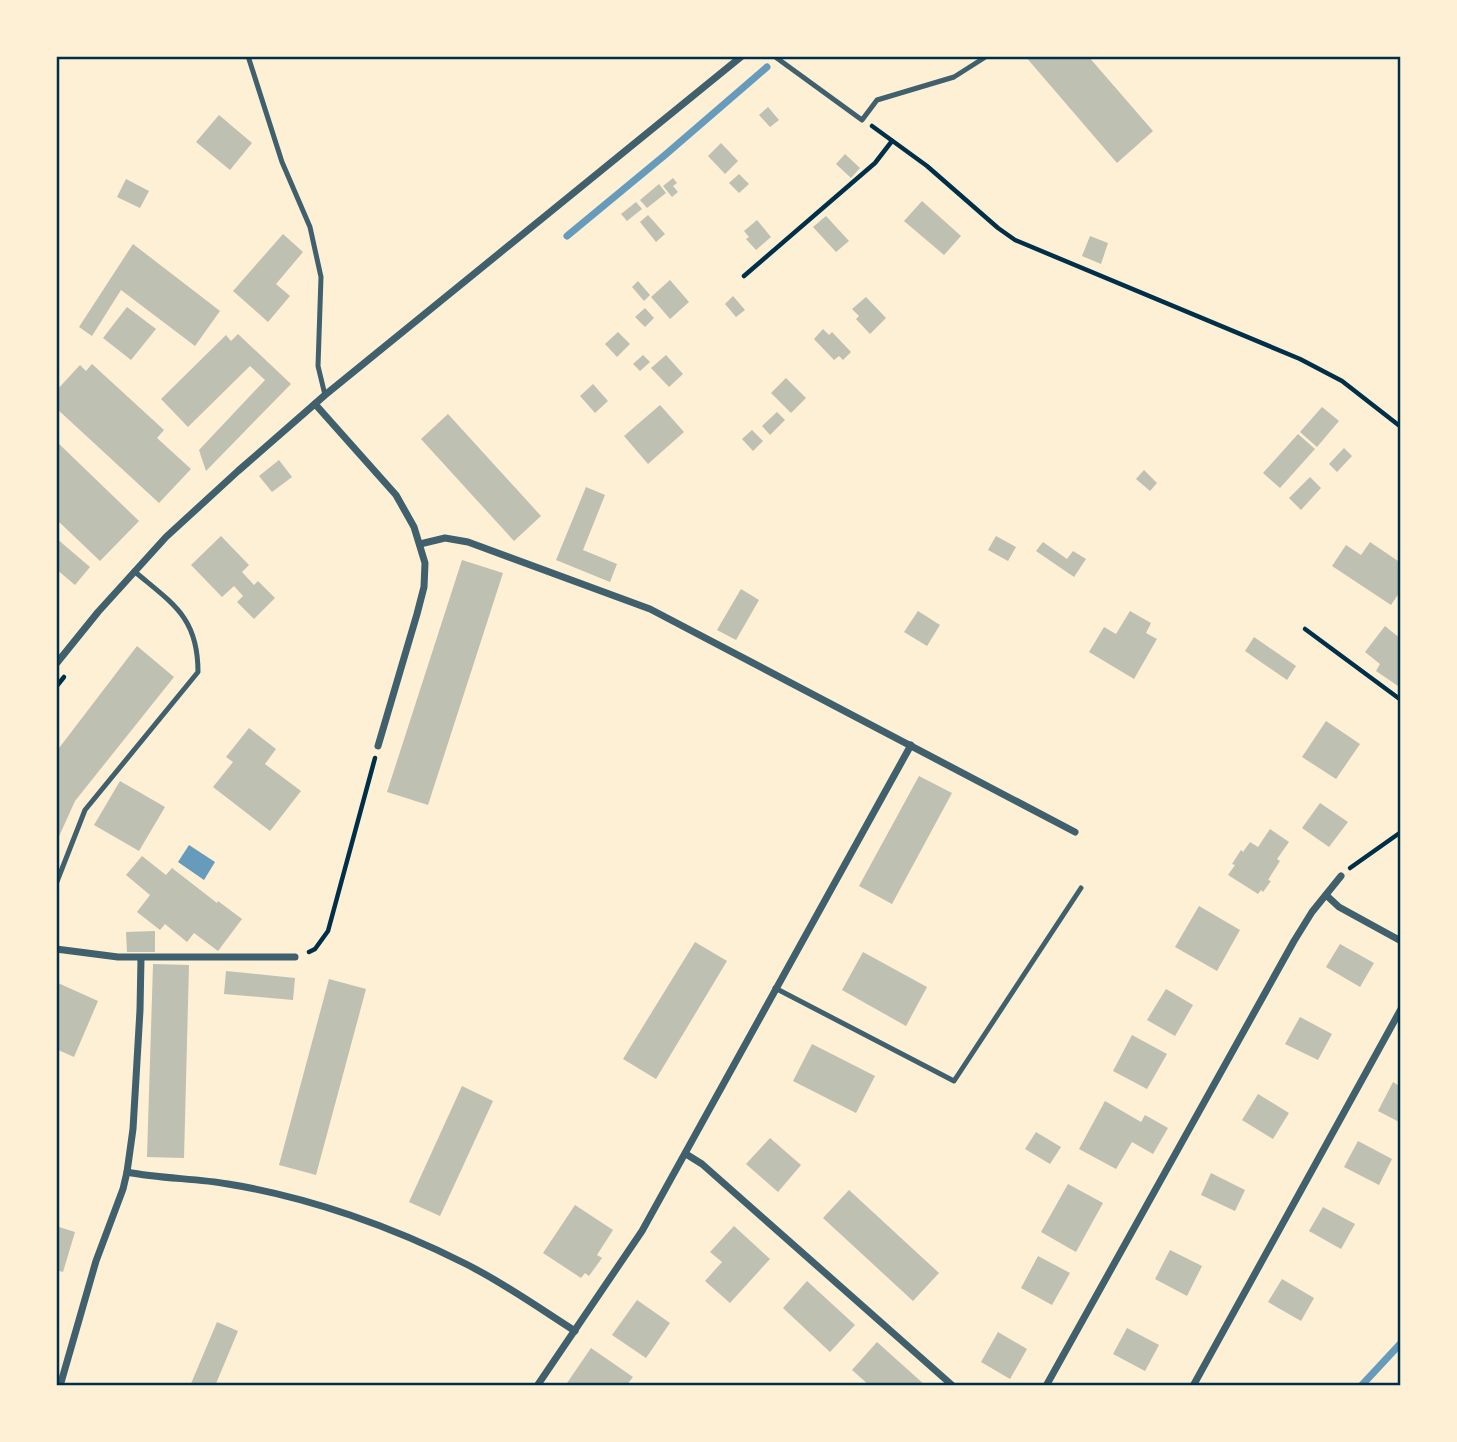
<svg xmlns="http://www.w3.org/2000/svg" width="1457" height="1442" viewBox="0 0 1457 1442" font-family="'Fira Sans Condensed',sans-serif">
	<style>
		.water { fill: #669bbc }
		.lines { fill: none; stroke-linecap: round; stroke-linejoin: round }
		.stream { stroke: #669bbc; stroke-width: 7 }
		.building { fill: #bec0b2 }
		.path { stroke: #003049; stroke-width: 4.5 }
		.service { stroke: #3f606c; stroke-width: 5 }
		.minor { stroke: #3f606c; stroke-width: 7 }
		.neatline { fill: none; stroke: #003049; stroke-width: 2.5 }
	</style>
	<rect width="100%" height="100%" fill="#fdf0d5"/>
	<polygon class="water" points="189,845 215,862 204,880 178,862"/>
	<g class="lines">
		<g class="stream">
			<polyline points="567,236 665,155 767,67"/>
			<polyline points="1361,1386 1401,1343"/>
		</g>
	</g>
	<g class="building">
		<polygon points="1025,56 1088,56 1153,131 1117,163"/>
		<polygon points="768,107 779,120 770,127 759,115"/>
		<polygon points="219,115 252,143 230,170 196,142"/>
		<polygon points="721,143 738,161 725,174 708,156"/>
		<polygon points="845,154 860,168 851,178 836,164"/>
		<polygon points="739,174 749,184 739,193 729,183"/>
		<polygon points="673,178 677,183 673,186 678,192 672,197 663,186"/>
		<polygon points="126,179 149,191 140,208 117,197"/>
		<polygon points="659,184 666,193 647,208 640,200"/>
		<polygon points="922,201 961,236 944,255 904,221"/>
		<polygon points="636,202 642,209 627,221 621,214"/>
		<polygon points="648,215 665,234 656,242 640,222"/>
		<polygon points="826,216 849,241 836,252 813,227"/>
		<polygon points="757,220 771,237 756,250 746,239 749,237 744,231"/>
		<polygon points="283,234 303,252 276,284 290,296 268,322 233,291"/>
		<polygon points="1090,236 1108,243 1101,264 1082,256"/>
		<polygon points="133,244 220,311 195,346 121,290 92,336 79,327"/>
		<polygon points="670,280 689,302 670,319 651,297"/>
		<polygon points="638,281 650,295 644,301 632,287"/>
		<polygon points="733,296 745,310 736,317 725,304"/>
		<polygon points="866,297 886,318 870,334 856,319 859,316 852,309"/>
		<polygon points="127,307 156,329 131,360 103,338"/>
		<polygon points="645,308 654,318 645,327 635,317"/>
		<polygon points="823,329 829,335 832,332 851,352 843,360 839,356 834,360 814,339"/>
		<polygon points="618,332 630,344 617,357 605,344"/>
		<polygon points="238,334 291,384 206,471 199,450 265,380 250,366 188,427 161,399 226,335 231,341"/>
		<polygon points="643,355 650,362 640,371 633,364"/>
		<polygon points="666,355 683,374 669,387 651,368"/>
		<polygon points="92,364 164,430 157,438 191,469 159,503 56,408 59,400 56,397 56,391 80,365 86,371"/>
		<polygon points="786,378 806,398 791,413 771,393"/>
		<polygon points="593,384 608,401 595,413 580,396"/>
		<polygon points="660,405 684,432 648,464 624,436"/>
		<polygon points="1322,407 1339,421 1317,447 1300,432"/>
		<polygon points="777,412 785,420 770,435 762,426"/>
		<polygon points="448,414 541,516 514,541 421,439"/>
		<polygon points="752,430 763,441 753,451 742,439"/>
		<polygon points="1298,434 1315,449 1280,488 1263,473"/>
		<polygon points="56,441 139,521 100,561 56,519"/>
		<polygon points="1344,448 1352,456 1337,472 1329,464"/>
		<polygon points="279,460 292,477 272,492 259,476"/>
		<polygon points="1144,470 1157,483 1150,491 1136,479"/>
		<polygon points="1310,477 1321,488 1301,510 1289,498"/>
		<polygon points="586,487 605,495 583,550 617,564 610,582 556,560"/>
		<polygon points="221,536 249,565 242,572 254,585 258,581 275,598 254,619 237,602 243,596 234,586 222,597 191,565"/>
		<polygon points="996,536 1016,547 1008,561 988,550"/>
		<polygon points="56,538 90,567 75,585 56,569"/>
		<polygon points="1043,542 1067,559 1073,551 1086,559 1074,577 1036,551"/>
		<polygon points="1370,542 1401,563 1401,590 1391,605 1332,566 1346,545 1361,555"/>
		<polygon points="462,560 503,573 428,805 387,792"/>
		<polygon points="741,589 759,600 736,640 717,630"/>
		<polygon points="918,611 940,625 927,646 904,632"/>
		<polygon points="1130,611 1151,623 1146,633 1157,639 1134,679 1089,652 1104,627 1116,634"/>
		<polygon points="1385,626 1401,639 1401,688 1376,671 1380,664 1365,652"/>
		<polygon points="1254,637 1296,666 1287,680 1245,651"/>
		<polygon points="137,646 174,677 75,801 56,843 56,752"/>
		<polygon points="1326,721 1360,744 1336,779 1302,757"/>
		<polygon points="249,728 276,749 265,764 301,791 270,831 213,787 233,762 226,757"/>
		<polygon points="919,776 952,793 892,904 859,886"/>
		<polygon points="120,781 165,807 139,851 94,825"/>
		<polygon points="1320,803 1348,822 1329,847 1302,828"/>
		<polygon points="1270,829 1289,842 1277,859 1280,861 1268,880 1271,881 1263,892 1261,890 1258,894 1228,875 1235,865 1232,864 1241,850 1243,852 1250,842 1258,847"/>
		<polygon points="142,856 166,875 172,868 217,903 218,901 242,919 218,951 194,933 187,942 165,924 160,930 137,912 150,895 126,875"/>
		<polygon points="1199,906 1240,930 1217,971 1175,947"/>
		<polygon points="155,931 155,952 127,952 126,932"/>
		<polygon points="695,942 727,961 656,1079 623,1059"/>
		<polygon points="1340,944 1374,963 1360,987 1326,967"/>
		<polygon points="863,952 927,987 906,1026 842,990"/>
		<polygon points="153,964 189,965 184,1158 147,1157"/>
		<polygon points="226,971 295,978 293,1000 224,994"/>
		<polygon points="329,979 366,989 316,1175 279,1165"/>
		<polygon points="58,983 98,1001 74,1057 56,1049 56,988"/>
		<polygon points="1166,989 1193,1005 1175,1036 1147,1020"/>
		<polygon points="1300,1017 1332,1034 1318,1060 1285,1044"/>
		<polygon points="1132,1035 1167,1054 1147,1089 1113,1071"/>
		<polygon points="812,1044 875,1076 856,1113 793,1081"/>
		<polygon points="1393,1082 1401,1087 1401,1123 1378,1111"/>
		<polygon points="462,1086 493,1101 440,1216 409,1202"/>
		<polygon points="1258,1094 1289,1113 1273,1139 1242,1120"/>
		<polygon points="1105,1101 1141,1122 1145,1115 1168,1128 1153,1154 1132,1142 1116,1169 1079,1149"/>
		<polygon points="1036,1132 1061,1147 1050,1164 1025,1149"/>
		<polygon points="770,1138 801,1165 778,1192 746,1164"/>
		<polygon points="1358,1141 1392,1159 1379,1185 1344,1167"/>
		<polygon points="1211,1173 1245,1190 1235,1211 1201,1195"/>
		<polygon points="1068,1184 1103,1203 1076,1252 1041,1232"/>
		<polygon points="849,1190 939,1273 913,1301 823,1218"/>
		<polygon points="575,1205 613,1230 597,1255 602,1258 589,1276 585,1273 581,1278 543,1253"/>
		<polygon points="1323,1207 1355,1224 1341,1249 1309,1231"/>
		<polygon points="56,1226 75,1232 63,1272 56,1270"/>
		<polygon points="734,1226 770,1259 730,1303 705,1281 722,1262 710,1252"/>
		<polygon points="1170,1250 1202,1266 1187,1296 1155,1279"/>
		<polygon points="1038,1256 1070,1273 1052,1305 1021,1288"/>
		<polygon points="1282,1279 1314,1298 1301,1321 1268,1302"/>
		<polygon points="807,1281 855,1325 830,1352 783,1308"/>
		<polygon points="637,1300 670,1323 646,1358 612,1335"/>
		<polygon points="217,1322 238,1331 215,1386 190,1386"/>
		<polygon points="1127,1328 1159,1345 1145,1371 1113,1354"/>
		<polygon points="998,1332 1027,1349 1010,1379 981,1362"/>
		<polygon points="877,1342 926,1386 870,1386 852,1370"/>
		<polygon points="591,1348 633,1377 626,1386 565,1386"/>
	</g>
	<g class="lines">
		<g class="path">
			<polyline points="872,126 927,166 998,228 1015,240 1300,359 1342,381 1401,427"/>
			<polyline points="744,276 875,163 892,141"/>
			<polyline points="1305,629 1401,700"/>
			<polyline points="56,687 64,677"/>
			<polyline points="1350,868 1401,832"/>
			<polyline points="309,952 315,949 328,931 375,758"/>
		</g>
		<g class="service">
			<polyline points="248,56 282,162 310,227 321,277 318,366 325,395"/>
			<polyline points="774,56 862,120 877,100 954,77 987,56"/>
			<path d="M56,884l29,-74 113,-138c0,-55 -25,-68 -64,-101"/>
			<polyline points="775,988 954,1081 1081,888"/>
		</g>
		<g class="minor">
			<polyline points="315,404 396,495 414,527 425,563 424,587 417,614 378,746"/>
			<polyline points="420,544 445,538 468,542 650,609 1075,832"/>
			<polyline points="56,664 98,612 166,537 238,471 325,395 742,56"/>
			<polyline points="1326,895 1339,907 1401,941"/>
			<polyline points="56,949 118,957 295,957"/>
			<polyline points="686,1154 702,1164 953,1386"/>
			<path d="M127,1172c34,7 68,6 101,12 81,13 165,43 238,80 38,19 73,44 109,67"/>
			<polyline points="60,1386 96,1261 123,1189 127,1172 133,1129 140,1010 141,958"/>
			<polyline points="537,1386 642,1231 911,745"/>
			<polyline points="1046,1386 1294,941 1312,912 1341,876"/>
			<polyline points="1193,1386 1401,1009"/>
		</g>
	</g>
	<rect width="1457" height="1442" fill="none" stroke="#fdf0d5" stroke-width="116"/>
	<rect x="58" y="58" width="1341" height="1326" class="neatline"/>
</svg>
